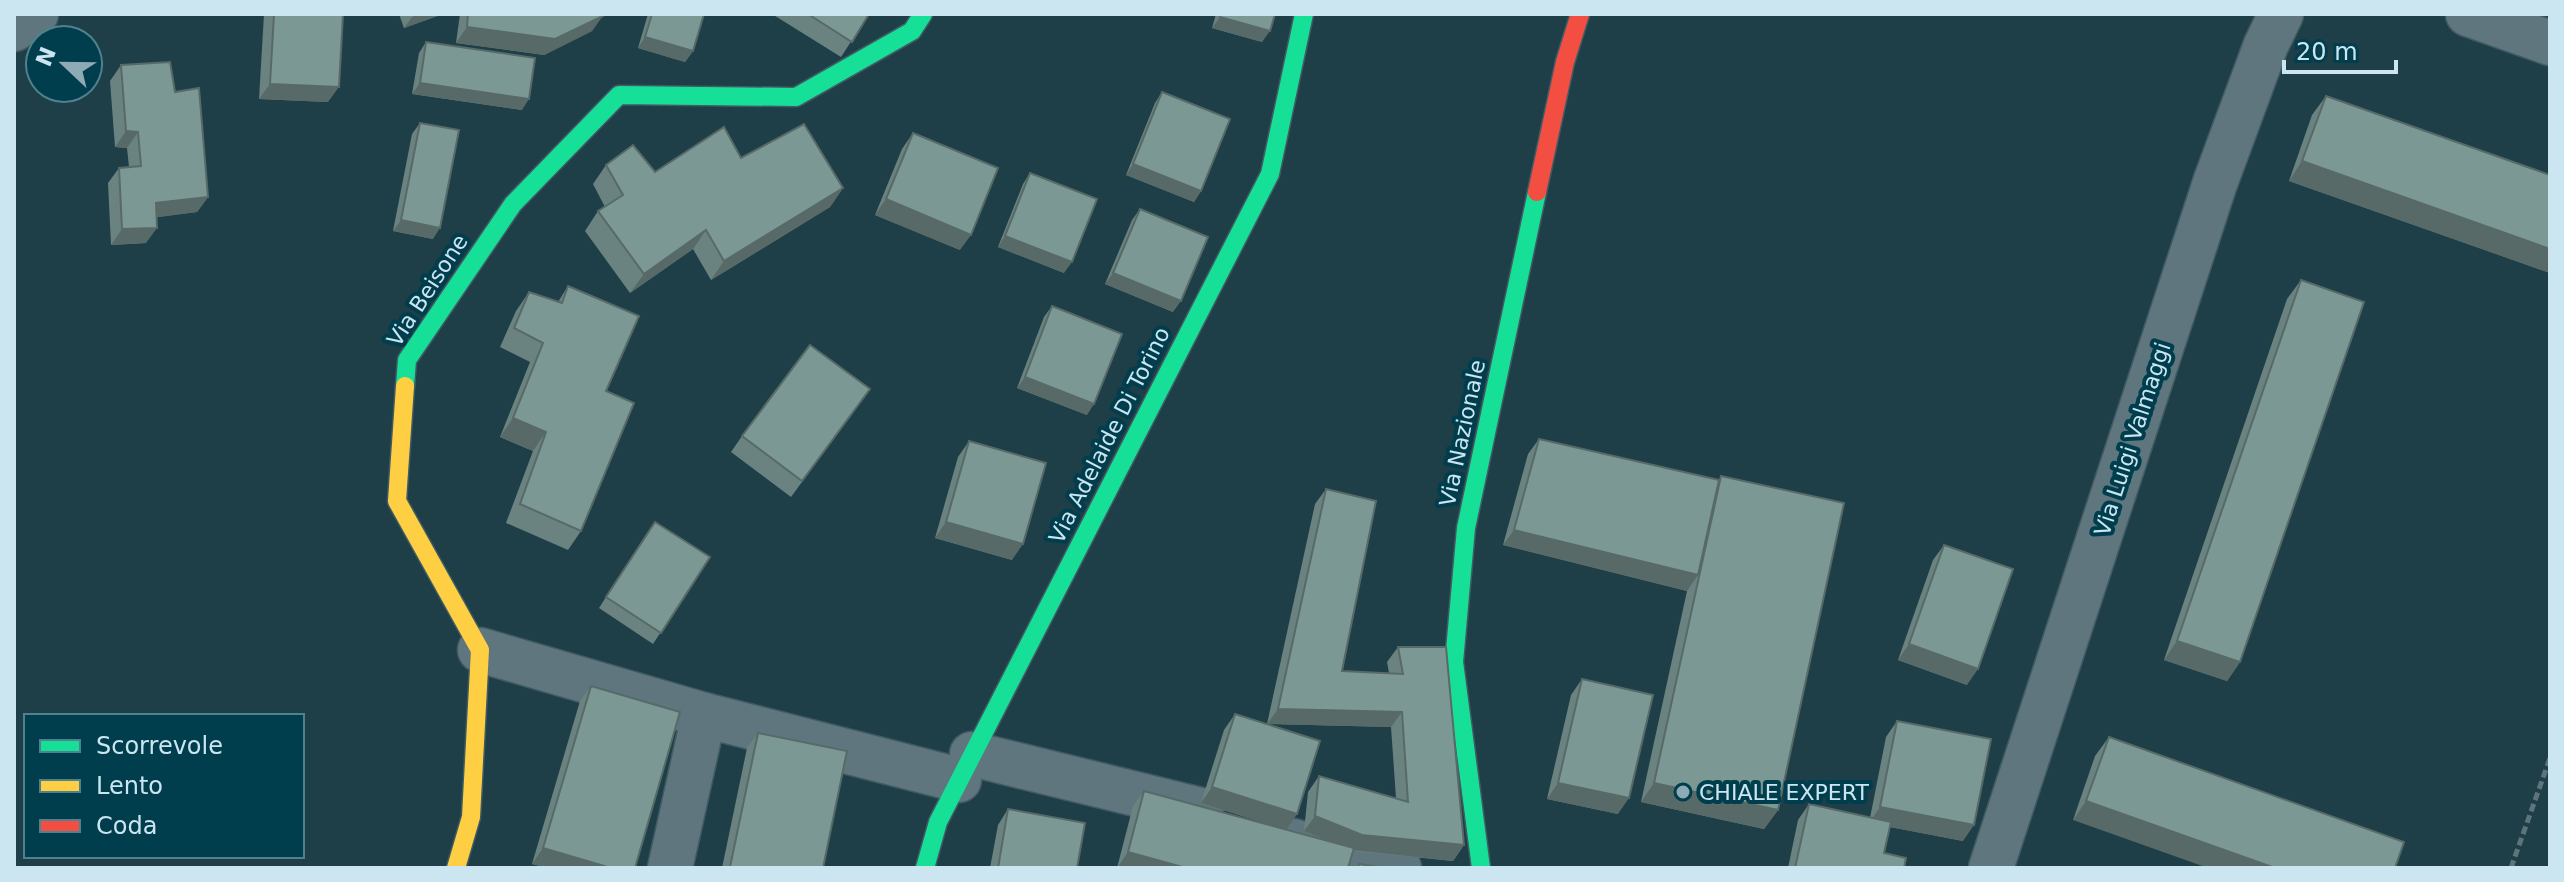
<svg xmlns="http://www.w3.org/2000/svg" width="2564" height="882" viewBox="0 0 2564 882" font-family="'DejaVu Sans',sans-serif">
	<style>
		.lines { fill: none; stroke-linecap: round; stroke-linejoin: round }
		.street-casing { stroke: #405b63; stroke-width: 47 }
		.fast-casing { stroke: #405b63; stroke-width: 21 }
		.slow-casing { stroke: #405b63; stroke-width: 21 }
		.jam-casing { stroke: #405b63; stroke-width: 21 }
		.path { stroke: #5d747b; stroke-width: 5; stroke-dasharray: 8 4; stroke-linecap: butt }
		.street { stroke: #5f767e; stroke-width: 44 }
		.fast { stroke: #16e098; stroke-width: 18 }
		.slow { stroke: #ffcf43; stroke-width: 18 }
		.jam { stroke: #f24e42; stroke-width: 18 }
		.wall { fill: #6b8380 }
		.shaded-wall { fill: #576a68 }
		.building { fill: #7c9895; stroke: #576a68; stroke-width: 2 }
		.poi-dot { fill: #8eabb5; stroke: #003e4e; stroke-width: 3 }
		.labels { text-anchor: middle; stroke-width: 8; stroke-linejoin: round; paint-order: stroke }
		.street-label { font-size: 22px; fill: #cbe6f0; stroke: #003e4e }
		.poi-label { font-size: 22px; fill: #cbe6f0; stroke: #003e4e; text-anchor: start }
	</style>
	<rect width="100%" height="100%" fill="#1e3e48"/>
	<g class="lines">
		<g class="street-casing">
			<g id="street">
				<polyline points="2468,14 2550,43"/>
				<polyline points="14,29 36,14"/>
				<polyline points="480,650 704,715"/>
				<polyline points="972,754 1201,810"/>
				<polyline points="1293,841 1334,854 1399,868"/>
				<polyline points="670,868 704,715 959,780"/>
				<polyline points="1991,868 2215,183 2266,45 2281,14"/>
			</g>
		</g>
		<g class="fast-casing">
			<g id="fast">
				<polyline points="405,386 407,360 513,204 619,95 796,97 912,31 923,14"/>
				<polyline points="925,868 938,822 1270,174 1304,14"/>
				<polyline points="1481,868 1454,662 1466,528 1537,192"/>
			</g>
		</g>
		<g class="slow-casing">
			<polyline id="slow" points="405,386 397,501 480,650 471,817 456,868"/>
		</g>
		<g class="jam-casing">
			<polyline id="jam" points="1537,192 1565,62 1580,14"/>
		</g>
		<polyline class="path" points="2511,868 2550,758"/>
		<use href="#street" class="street"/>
		<use href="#fast" class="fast"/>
		<use href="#slow" class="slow"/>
		<use href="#jam" class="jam"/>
	</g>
	<g class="wall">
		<polygon points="264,14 343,14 328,102 259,99"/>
		<polygon points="399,14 443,14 404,28"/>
		<polygon points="460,14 603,14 592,31 544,55 456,43"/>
		<polygon points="648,14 704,14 693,51 685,62 638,48"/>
		<polygon points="772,14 869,14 841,57"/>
		<polygon points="1216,14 1275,14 1262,42 1212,28"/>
		<polygon points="426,42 522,110 412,94 419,53"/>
		<polygon points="121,65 175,92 208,197 197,212 156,217 146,243 111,245 108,183 119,168 129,167 127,148 115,147 110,81"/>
		<polygon points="1162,92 1201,191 1194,202 1126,175 1155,103"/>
		<polygon points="2326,96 2550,175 2550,273 2289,181 2312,115"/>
		<polygon points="420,123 433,239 393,231 412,134"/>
		<polygon points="913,133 960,250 875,215 902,149"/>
		<polygon points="606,165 655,172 843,188 830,207 711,280 693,249 630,293 585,231 598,211 605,207 593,184"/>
		<polygon points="1030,173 1064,273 998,247 1023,184"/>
		<polygon points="1140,209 1173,312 1105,284 1132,220"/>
		<polygon points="2301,280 2240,662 2227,681 2164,660 2287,299"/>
		<polygon points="568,286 606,391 581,531 568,550 506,523 533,451 500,437 530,362 500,347 516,311 529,292 558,302"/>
		<polygon points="1052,306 1087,415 1017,388 1044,317"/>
		<polygon points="870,389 791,497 731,452 742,436"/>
		<polygon points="1539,439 1719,480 1721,476 1778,810 1764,829 1641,802 1687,591 1503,545 1528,454"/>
		<polygon points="969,441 1012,560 935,538 958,457"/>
		<polygon points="1326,489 1342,671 1389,673 1387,662 1398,647 1464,845 1453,861 1353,851 1117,868 1133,806 1144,791 1277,827 1201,803 1224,730 1235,714 1297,814 1286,829 1327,840 1304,831 1308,792 1319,776 1396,798 1391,727 1267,724 1315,504"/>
		<polygon points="647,533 710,557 653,644 599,608"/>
		<polygon points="1944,545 1967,685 1898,660 1933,560"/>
		<polygon points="1582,679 1618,814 1547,799 1571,695"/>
		<polygon points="591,686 635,868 548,868 532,864 580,701"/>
		<polygon points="1897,721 1963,841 1890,827 1884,853 1904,868 1788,868 1798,820 1809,804 1870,818 1886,737"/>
		<polygon points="758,733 823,868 722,868 747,748"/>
		<polygon points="2109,737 2404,842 2073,820 2095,756"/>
		<polygon points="1008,809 1077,868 990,868 998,825"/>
	</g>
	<g class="shaded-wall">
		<polygon points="421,14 443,14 404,28 412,17"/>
		<polygon points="603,16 592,31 544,55 456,43 467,27"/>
		<polygon points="1220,17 1270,31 1262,42 1212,28"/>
		<polygon points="645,37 693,51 685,62 638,48"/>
		<polygon points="420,83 529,99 522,110 412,94"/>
		<polygon points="270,84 339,87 328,102 259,99"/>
		<polygon points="126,131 138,132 127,148 115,147"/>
		<polygon points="2302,161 2550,249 2550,273 2289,181"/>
		<polygon points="1133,164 1201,191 1194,202 1126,175"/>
		<polygon points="843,188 830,207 711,280 724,261"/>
		<polygon points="208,197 197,212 145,219 156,203"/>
		<polygon points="886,199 971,235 960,250 875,215"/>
		<polygon points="401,220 440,228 433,239 393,231"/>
		<polygon points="157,228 146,243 111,245 122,229"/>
		<polygon points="706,230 693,249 630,293 644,274"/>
		<polygon points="1005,236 1072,262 1064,273 998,247"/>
		<polygon points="1113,273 1181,301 1173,312 1105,284"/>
		<polygon points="1025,377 1094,404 1087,415 1017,388"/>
		<polygon points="513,418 546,432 533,451 500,437"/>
		<polygon points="946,522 1023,544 1012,560 935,538"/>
		<polygon points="1514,530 1698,575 1687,591 1503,545"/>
		<polygon points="2177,641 2240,662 2227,681 2164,660"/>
		<polygon points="1909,644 1978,669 1967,685 1898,660"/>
		<polygon points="1278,709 1402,712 1391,727 1267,724"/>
		<polygon points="1558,783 1629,798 1618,814 1547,799"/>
		<polygon points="1654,783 1778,810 1764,829 1641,802"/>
		<polygon points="1212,787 1297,814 1286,830 1201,803"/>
		<polygon points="2086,801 2275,868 2208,868 2073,820"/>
		<polygon points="1880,807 1974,825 1963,841 1869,823"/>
		<polygon points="1315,816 1464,845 1453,861 1352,850 1304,831"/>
		<polygon points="543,848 611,868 548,868 532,864"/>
		<polygon points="1128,852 1186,868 1117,868"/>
	</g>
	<g class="building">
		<polygon points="274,14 343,14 339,87 270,84"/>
		<polygon points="468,14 603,14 603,16 555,39 467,27"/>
		<polygon points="652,14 704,14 693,51 645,37"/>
		<polygon points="808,14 869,14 852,42"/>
		<polygon points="1221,14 1275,14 1270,31 1220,17"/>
		<polygon points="426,42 535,58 529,99 420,83"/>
		<polygon points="170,62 175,92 199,88 208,197 156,203 157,228 122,229 119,168 141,166 138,132 126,131 121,65"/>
		<polygon points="1162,92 1230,119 1201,191 1133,164"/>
		<polygon points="2326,96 2550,175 2550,249 2302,161"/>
		<polygon points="420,123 459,130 440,228 401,220"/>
		<polygon points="804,124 843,188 724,261 706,230 644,274 598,211 623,195 606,165 633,145 655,172 724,127 741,158"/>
		<polygon points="913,133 998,168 971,235 886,199"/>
		<polygon points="1030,173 1097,199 1072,262 1005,236"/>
		<polygon points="1140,209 1208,237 1181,301 1113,273"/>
		<polygon points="2301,280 2364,302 2240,662 2177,641"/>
		<polygon points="568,286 639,316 606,391 634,403 581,531 520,504 546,432 513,418 543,343 514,328 529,292 562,303"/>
		<polygon points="1052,306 1122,334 1094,404 1025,377"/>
		<polygon points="810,345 870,389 802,481 742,436"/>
		<polygon points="1539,439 1719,480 1698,575 1514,530"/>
		<polygon points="969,441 1046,463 1023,544 946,522"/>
		<polygon points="1721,476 1844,503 1778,810 1654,783"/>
		<polygon points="1326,489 1376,501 1342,671 1403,674 1398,647 1446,647 1464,845 1362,835 1315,816 1319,776 1408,802 1402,712 1278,709"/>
		<polygon points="655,522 710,557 661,633 606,597"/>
		<polygon points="1944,545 2013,569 1978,669 1909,644"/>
		<polygon points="1582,679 1653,695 1629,798 1558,783"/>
		<polygon points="591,686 680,712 635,868 611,868 543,848"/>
		<polygon points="1235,714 1320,741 1297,814 1212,787"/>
		<polygon points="1897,721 1991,739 1974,825 1880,807"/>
		<polygon points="758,733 847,751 823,868 736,868 730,867"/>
		<polygon points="2109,737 2404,842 2395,868 2275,868 2086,801"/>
		<polygon points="1144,791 1354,848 1348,868 1186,868 1128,852"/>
		<polygon points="1809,804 1891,822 1884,853 1906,858 1904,868 1795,868"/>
		<polygon points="1008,809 1085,823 1077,868 998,868"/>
		<polygon points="1359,864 1384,868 1358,868"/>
	</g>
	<circle class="poi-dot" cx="1683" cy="792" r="8"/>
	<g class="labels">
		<g class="street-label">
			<text transform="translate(427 290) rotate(-57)" y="8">Via Beisone</text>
			<text transform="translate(1462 433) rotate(-78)" y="8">Via Nazionale</text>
			<text transform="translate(1109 435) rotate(-63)" y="8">Via Adelaide Di Torino</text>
			<text transform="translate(2132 439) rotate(-72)" y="8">Via Luigi Valmaggi</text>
		</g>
		<g class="poi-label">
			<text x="1699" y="800">CHIALE EXPERT</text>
		</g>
	</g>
	<rect width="2564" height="882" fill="none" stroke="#cbe6f0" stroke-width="32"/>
	<rect x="24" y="714" width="280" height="144" fill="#003e4e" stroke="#51818f" stroke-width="2"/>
	<rect x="40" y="740" width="40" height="12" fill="#16e098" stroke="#51818f" stroke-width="2"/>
	<text x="96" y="754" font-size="24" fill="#cbe6f0">Scorrevole</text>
	<rect x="40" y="780" width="40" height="12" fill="#ffcf43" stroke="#51818f" stroke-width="2"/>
	<text x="96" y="794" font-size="24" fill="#cbe6f0">Lento</text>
	<rect x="40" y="820" width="40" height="12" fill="#f24e42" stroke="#51818f" stroke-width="2"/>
	<text x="96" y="834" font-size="24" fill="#cbe6f0">Coda</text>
	<g transform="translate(64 64) rotate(292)"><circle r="38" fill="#003e4e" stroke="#51818f" stroke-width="2"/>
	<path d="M0-6L14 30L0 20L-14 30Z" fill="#8eabb5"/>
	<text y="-12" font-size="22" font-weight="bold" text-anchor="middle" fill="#cbe6f0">N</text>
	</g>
	<path d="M2284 60v12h112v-12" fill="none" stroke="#cbe6f0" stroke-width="4"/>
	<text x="2296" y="60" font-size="24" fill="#cbe6f0" stroke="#003e4e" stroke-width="6" paint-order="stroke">20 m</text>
</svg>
